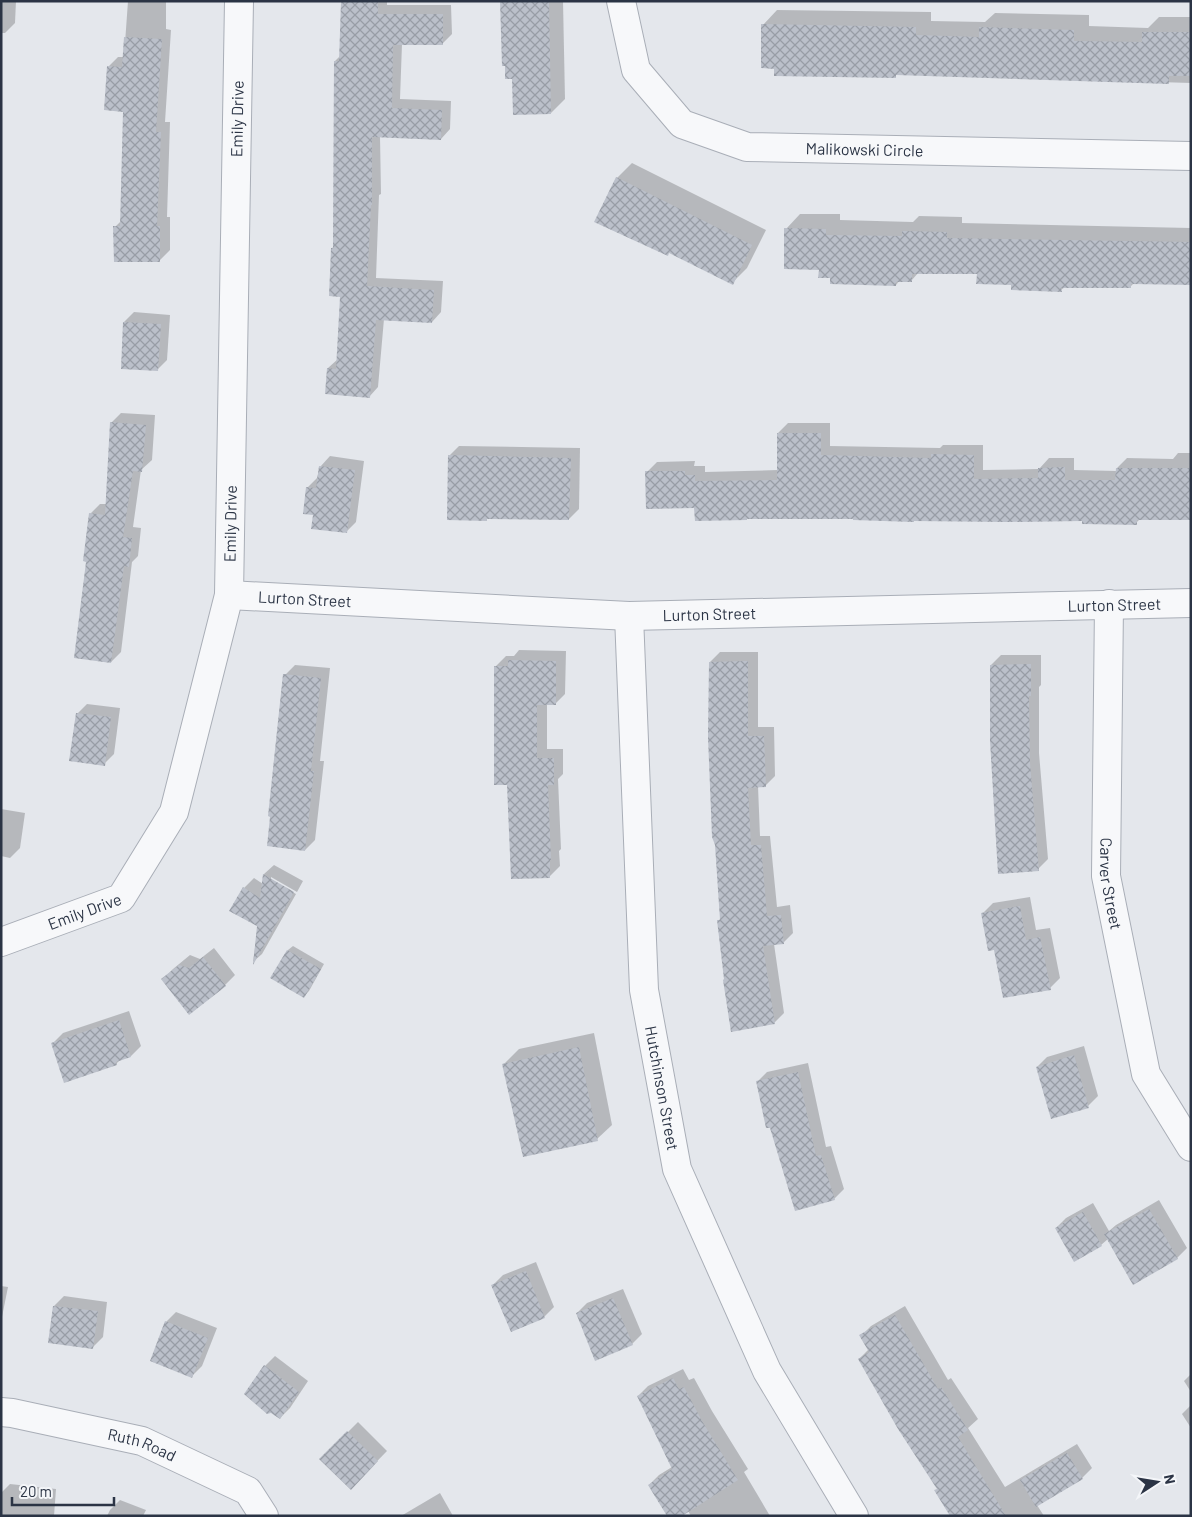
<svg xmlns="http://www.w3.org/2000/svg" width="1192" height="1517" viewBox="0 0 1192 1517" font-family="Barlow,sans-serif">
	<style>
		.shadow { fill: #0003 }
		.building { fill: url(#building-cross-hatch) }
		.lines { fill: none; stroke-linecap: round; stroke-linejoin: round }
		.minor-casing { stroke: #a9aeb7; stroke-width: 30 }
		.minor { stroke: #f7f8fa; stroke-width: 28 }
		.labels { text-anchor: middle; stroke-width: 4.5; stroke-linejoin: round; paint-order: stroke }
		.street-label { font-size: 16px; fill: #2b3445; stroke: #f4f6f9 }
	</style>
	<defs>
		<pattern id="building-cross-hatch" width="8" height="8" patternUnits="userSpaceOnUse" patternTransform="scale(1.25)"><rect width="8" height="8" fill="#bbc0ca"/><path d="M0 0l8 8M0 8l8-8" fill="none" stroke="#989da6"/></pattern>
	</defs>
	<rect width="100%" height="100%" fill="#e4e7ec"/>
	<g class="shadow">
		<polygon points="1,1 16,1 15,23 5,33 1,33"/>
		<polygon points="128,1 166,1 166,29 171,30 165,122 170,122 167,217 170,217 170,250 160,260 115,227 121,221 124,110 108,67 118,57 124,57"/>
		<polygon points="343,1 387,1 387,5 451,5 452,34 442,44 402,44 400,99 451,101 450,129 441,139 380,136 381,194 379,195 376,278 443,281 441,312 432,322 384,319 378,387 369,397 328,368 338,359 342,296 332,248 335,246 335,61 340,56"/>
		<polygon points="501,1 563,1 565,99 551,113 513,78"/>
		<polygon points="777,10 931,12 931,21 985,22 995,13 1089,15 1089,26 1148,28 1159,17 1191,17 1191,83 897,74 895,76 775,67 763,25"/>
		<polygon points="632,163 766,230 747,268 732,283 617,178"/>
		<polygon points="800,214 840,214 840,220 913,222 919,216 962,217 962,223 1191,228 1191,284 1135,282 1130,287 1065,287 1061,290 1012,283 978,273 919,272 911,281 900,280 896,285 831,277 820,269 786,229"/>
		<polygon points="134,312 170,315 167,360 157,370 124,322"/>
		<polygon points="121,413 155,415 152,460 141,470 133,527 141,528 138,556 132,562 121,652 111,662 87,560 90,514 100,504 107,504 111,423"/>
		<polygon points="788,423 830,423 830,446 940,448 943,445 983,445 983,470 1039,469 1049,458 1074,458 1074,470 1117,471 1117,468 1127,458 1173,459 1178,453 1191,453 1191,519 1140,519 1136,523 1084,519 855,518 695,507 647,472 657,462 695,461 694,466 705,466 705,472 778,470 778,433"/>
		<polygon points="459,446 580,448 579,509 569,519 449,456"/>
		<polygon points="330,456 364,461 356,522 346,532 314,514 307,488 317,478 320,467"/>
		<polygon points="519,650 566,651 565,694 555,704 547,704 547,749 563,749 563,774 558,779 561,849 559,851 560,866 550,876 508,784 496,666 506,656 514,656"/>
		<polygon points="720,652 758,652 758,727 774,727 775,776 765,786 758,786 760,836 770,836 777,907 790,905 793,933 783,943 774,944 784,1013 774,1023 725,979 718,921 721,918 710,662"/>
		<polygon points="1001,655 1041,655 1041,685 1039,687 1039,753 1048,859 1038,869 991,665"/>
		<polygon points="295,665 330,668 320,761 324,761 315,840 305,850 285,675"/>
		<polygon points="87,704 120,708 114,754 104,764 77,714"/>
		<polygon points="1,809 25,813 20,848 10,858 1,856"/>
		<polygon points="274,865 303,881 297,892 271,877 271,880 296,894 262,954 253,962 258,926 244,888 254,878 263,884 264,874"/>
		<polygon points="1030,897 1036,930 1050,928 1060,978 1050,988 995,948 983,913 993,903"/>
		<polygon points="293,946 324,964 309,991 304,996 272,977 288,950"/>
		<polygon points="214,948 235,975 225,985 163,979 173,969 190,955 200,959"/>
		<polygon points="129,1011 141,1046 131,1056 120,1060 116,1064 53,1043 63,1033"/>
		<polygon points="594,1033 612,1125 597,1139 504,1064 519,1049"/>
		<polygon points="1084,1046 1098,1096 1088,1106 1037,1067 1047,1057"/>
		<polygon points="808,1063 826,1147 831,1146 844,1189 834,1199 757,1082 767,1072"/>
		<polygon points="1159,1200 1187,1248 1177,1258 1108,1239 1101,1245 1056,1228 1066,1218 1093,1203 1109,1231 1116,1225"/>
		<polygon points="536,1262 554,1307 544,1317 493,1285 503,1275"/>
		<polygon points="1,1286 8,1287 1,1322"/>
		<polygon points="623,1289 642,1334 632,1344 577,1313 587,1303"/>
		<polygon points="64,1296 107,1302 103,1337 93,1347 50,1342 54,1306"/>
		<polygon points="905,1306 948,1380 951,1378 978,1419 968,1428 1005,1487 1077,1444 1092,1468 1082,1478 1037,1505 1044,1516 952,1516 938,1488 859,1359 869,1349 861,1336 871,1326"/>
		<polygon points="176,1312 217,1328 202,1366 192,1376 166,1322"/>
		<polygon points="275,1356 308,1381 290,1408 280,1418 271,1412 265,1366"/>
		<polygon points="683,1369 689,1380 694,1378 712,1411 748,1469 744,1472 770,1516 691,1516 688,1511 649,1485 659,1475 672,1467 638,1396 648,1386"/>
		<polygon points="1191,1374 1191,1392 1184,1381"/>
		<polygon points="1191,1405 1191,1428 1182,1414"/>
		<polygon points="358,1422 387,1451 351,1488 321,1459"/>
		<polygon points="10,1484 56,1489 54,1516 1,1516 1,1493"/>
		<polygon points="440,1493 453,1516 401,1516"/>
		<polygon points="120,1500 146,1510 143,1516 107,1516 110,1510"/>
	</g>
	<g class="building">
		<polygon points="341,1 378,1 378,14 443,14 443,45 393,45 392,108 442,110 441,140 372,137 372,205 371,205 367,286 434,290 432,323 376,320 370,398 325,394 327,368 336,369 340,297 329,296 331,248 333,248 334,61 339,61"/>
		<polygon points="500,1 549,1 551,114 513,115 512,79 505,79 505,66 502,66"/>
		<polygon points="761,24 916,27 916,35 979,37 979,27 1074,30 1074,41 1142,42 1142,32 1191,32 1191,76 1169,76 1169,84 896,75 896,78 774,76 774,69 761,68"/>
		<polygon points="124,37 162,39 156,132 161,132 157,226 160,226 160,262 114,262 113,226 120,226 123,112 104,110 107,66 122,67"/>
		<polygon points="616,177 752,245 733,285 669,253 668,256 594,222"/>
		<polygon points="784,228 826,229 826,235 902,236 902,231 947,232 947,238 1191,242 1191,285 1131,284 1131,288 1061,288 1062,292 1011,290 1011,285 976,284 977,274 912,274 912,282 896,282 896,286 830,284 830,278 818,278 819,270 784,269"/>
		<polygon points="123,322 161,324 158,371 121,369"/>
		<polygon points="110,422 146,425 142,472 133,471 123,537 132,538 129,567 124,566 111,663 74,658 86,562 83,561 89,513 105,515"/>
		<polygon points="777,433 821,433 821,455 931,458 931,454 974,455 974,479 1038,478 1038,468 1065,467 1065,480 1115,480 1116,468 1191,468 1191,520 1137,520 1137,525 1082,524 1082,521 1007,522 914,521 914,522 853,520 853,519 747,519 747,520 695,521 694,508 646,509 645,471 685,471 685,475 695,475 695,481 777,480"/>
		<polygon points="448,455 571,458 569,520 487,519 487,521 447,520"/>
		<polygon points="319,466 355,470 347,533 311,529 313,515 303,514 306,487 316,488"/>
		<polygon points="508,660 556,661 556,705 537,705 537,758 554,758 554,785 548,785 551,860 550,860 550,878 511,879 507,785 494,785 494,666 508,666"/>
		<polygon points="748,661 748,736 764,736 766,787 748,788 751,845 761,845 767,916 781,915 784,944 763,946 775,1024 731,1032 723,980 724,979 717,920 720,920 715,845 712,837 708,737 709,662"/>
		<polygon points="1031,664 1031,696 1029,696 1030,763 1039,871 998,874 990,741 990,665"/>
		<polygon points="283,674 321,678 311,771 314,771 305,851 267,846 270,817 268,816"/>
		<polygon points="76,713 111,717 105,766 69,761"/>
		<polygon points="263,874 294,892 253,965 257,926 229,911 243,887 260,898"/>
		<polygon points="1020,906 1026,940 1040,937 1051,990 1003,998 994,950 988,951 981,913"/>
		<polygon points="287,950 321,969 304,998 270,978"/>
		<polygon points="203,957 226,986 189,1015 161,979 179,965 189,968"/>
		<polygon points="119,1020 131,1057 116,1062 117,1065 64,1083 51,1043"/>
		<polygon points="579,1047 598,1141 523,1157 502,1064"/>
		<polygon points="1074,1055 1089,1108 1051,1119 1036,1067"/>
		<polygon points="798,1072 816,1156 821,1155 835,1200 795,1211 770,1128 766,1128 756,1081"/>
		<polygon points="1149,1209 1178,1259 1133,1285 1104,1234"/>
		<polygon points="1083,1212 1102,1246 1074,1262 1055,1228"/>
		<polygon points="526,1271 545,1318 511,1332 491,1285"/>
		<polygon points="613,1298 633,1345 595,1361 576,1313"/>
		<polygon points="53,1306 98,1311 93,1349 48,1343"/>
		<polygon points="895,1315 938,1389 941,1387 968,1430 958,1437 1006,1516 950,1516 934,1490 937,1489 898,1429 858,1359 869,1352 859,1335"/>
		<polygon points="165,1321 208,1338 192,1378 150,1361"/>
		<polygon points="264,1365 299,1392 280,1419 271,1413 267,1414 244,1394"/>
		<polygon points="673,1378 679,1389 684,1387 702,1421 738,1480 682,1516 667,1516 648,1485 672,1469 637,1396"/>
		<polygon points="347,1431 378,1461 351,1490 319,1459"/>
		<polygon points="1067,1453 1083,1479 1036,1507 1020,1480"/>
	</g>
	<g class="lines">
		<g class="minor-casing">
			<g id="minor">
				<path id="s1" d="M621,1l15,69 46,54 65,23 444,9"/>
				<path id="s2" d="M229,595l400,21 562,-13"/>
				<path id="s3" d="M1109,604l-3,272 40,198 45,73"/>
				<path id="s4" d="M629,616l15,374 33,179 90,202 87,145"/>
				<path id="s5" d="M1,942l120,-44 53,-86 55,-217 10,-594"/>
				<path id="s6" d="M1,1412l11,1 130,28 106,50 16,25"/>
			</g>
		</g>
		<use href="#minor" class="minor"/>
	</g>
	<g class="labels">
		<g class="street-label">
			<text dy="6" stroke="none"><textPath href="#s5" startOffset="929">Emily Drive</textPath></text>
			<text dy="6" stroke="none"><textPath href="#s1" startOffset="328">Malikowski Circle</textPath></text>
			<text dy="6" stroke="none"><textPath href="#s5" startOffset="524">Emily Drive</textPath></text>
			<text dy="6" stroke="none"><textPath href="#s2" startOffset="76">Lurton Street</textPath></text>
			<text dy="6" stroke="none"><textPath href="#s2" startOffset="886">Lurton Street</textPath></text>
			<text dy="6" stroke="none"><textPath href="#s2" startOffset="481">Lurton Street</textPath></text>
			<text dy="6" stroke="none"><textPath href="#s3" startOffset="280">Carver Street</textPath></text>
			<text dy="6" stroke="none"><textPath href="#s5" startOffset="89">Emily Drive</textPath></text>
			<text dy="6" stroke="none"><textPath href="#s4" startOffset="474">Hutchinson Street</textPath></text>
			<text dy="6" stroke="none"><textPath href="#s6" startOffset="145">Ruth Road</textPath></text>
		</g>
	</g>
	<rect width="1192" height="1517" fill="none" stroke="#2b3445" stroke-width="5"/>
	<g transform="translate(1157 1482) rotate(78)" stroke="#f4f6f9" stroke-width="4" paint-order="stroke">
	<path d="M0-4L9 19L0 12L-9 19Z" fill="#2b3445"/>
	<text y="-8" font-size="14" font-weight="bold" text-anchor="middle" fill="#2b3445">N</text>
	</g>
	<path d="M12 1497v8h102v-8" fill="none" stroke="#2b3445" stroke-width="2.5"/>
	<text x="20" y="1497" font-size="15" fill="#2b3445" stroke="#f4f6f9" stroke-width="4" paint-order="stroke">20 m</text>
</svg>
